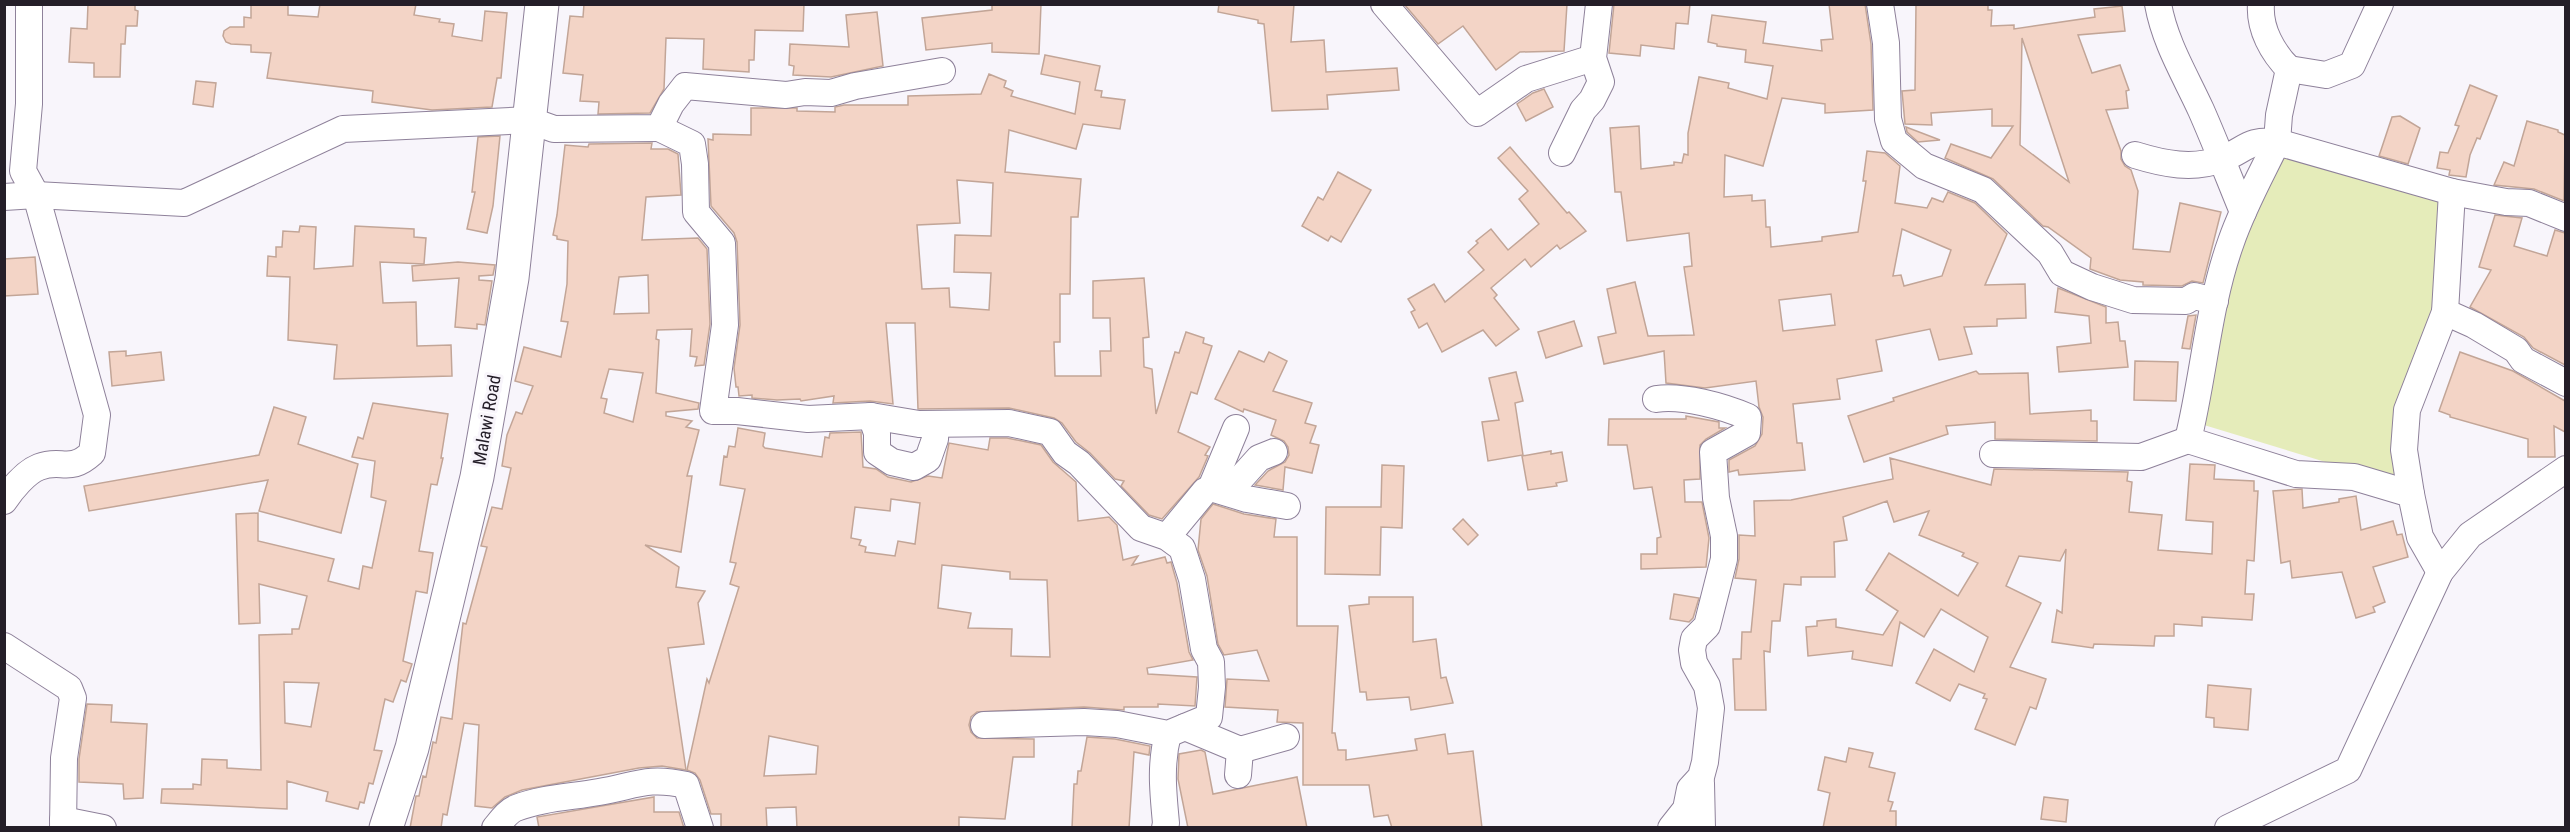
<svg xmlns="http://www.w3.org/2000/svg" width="2570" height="832" viewBox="0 0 2570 832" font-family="'Roboto Condensed',sans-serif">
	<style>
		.green { fill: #e5ecba }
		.building { fill: #f3d4c6; stroke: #c2a597; stroke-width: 1.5; fill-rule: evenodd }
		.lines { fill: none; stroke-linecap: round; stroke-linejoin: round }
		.minor-casing { stroke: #8e819a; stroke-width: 28 }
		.major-casing { stroke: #8e819a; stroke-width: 35 }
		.minor { stroke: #fff; stroke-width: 26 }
		.major { stroke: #fff; stroke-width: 33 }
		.labels { text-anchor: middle; stroke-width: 6; stroke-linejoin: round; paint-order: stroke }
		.street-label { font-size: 18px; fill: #241e28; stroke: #f8f5fb }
	</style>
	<rect width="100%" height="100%" fill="#f8f5fb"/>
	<polygon class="green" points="2288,145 2448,196 2441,317 2401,485 2204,425 2234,249"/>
	<g class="building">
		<polygon points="88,4 135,4 135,10 138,11 137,26 126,26 125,44 121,44 120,77 94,77 94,63 69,62 71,28 87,29"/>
		<polygon points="251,4 288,4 288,15 318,17 320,4 416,4 414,15 440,19 439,22 454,24 452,36 482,41 485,11 507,13 501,78 497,78 492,107 432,110 372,102 373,91 267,78 271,53 251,52 251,45 231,44 226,42 223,36 224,31 230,27 244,27 244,17 251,18"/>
		<polygon points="584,4 804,4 803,31 755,30 754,60 749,60 749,72 703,69 704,39 666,38 664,89 650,113 598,114 599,102 580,101 583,75 563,73 570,16 583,17"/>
		<polygon points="992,4 1041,4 1039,54 992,52 992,43 926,50 922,18 992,10"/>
		<polygon points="1219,4 1294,4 1291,42 1324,40 1326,72 1397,68 1399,90 1327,95 1328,109 1272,111 1264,24 1258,23 1258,20 1218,12"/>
		<polygon points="1404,4 1567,4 1564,51 1520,52 1496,70 1463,26 1438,44"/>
		<polygon points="1614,4 1690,4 1688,24 1676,23 1674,49 1641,45 1640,56 1609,53"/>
		<path d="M1829,4h36l6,40 2,66 -48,3v-9l-43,-6 -19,68 -38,-11 -1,42 28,-2v6l13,-1 1,27h4l1,20 51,-6v-4l36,-5 8,-51h-3l4,-30 18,2 15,13 -5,37 32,5 5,-10 11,4 5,-10 27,11 32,31 -22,51 40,-1 1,34 -29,1v7l-33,1 8,27 -33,6 -9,-31 -54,11 6,31 -45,8 3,20 -47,5 4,39h5l3,27 -66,5 -1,-5 -9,2v-12l26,-14 7,-12 1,-17 -4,-10 -3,-26 -51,7 -39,-5 -2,-32 -60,13 -6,-27 18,-4 -9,-44 28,-7 13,54 46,-1 -10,-68 8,-1 -3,-33 -62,8 -6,-49h-6l-5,-64 29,-2 2,43 33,-4v-3l8,1 2,-9 4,1v-22l11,-56 30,6 -1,5 39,11 6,-33 -28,-4 1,-12 -29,-4v-2l-9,-2 4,-27 54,7 -3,21 59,8 -1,-11 12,-1zM1902,229l49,21 -9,26 -38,10 -3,-11 -8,1zM1831,294l4,31 -52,6 -4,-31z"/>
		<path d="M1916,4h72v6h4l-1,16 23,-1v4l81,-12 -1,-8 28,-3 3,25 -47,4 14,38 28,-8 9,25 -3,1 2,17 -22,2 15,41v8l4,7 6,4 7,21 -5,58 37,3 10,-49 41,9 -18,71 -11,-2 -10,5 -39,-1v-3l-23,-2 -30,-11 1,-11 -43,-31 -5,-1 -50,-47 -48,-21 6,-14 40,14 22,-32h-21v-17l-61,4 1,12 -27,-1 -3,-33 13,-1zM2022,38l47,144 -49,-37z"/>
		<polygon points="877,12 883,66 831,77 793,75 794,66 789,65 790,44 849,47 846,15"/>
		<path d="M1045,55l55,11 -5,24 7,1 -1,6 24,3 -5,29 -37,-5 -7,25 -67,-19 -4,42 76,7 -3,38h-7l-1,77h-10v48h-6l1,34h46l-1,-25h11l-1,-33h-17v-37l51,-3 5,59 -6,1 1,29 8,2 4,45 19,-62 4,1 7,-21 18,6 -1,5 9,3 -15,48 -6,-2 -13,40 32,15 -5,8 3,1 -9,21 -37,42 -13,-4 -28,-29 3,-5 -9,-2 -25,-26 -14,-11 -14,-19 -8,-5 -45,-10 -91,1 -3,-86h-29l7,81 -23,-3 -37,2 1,-7 -33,5 -1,-2 -23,1 -25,-2v-3l-13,1 -1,-9h-2l-2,-19 6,-43 -3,-83 -3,-9 -23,-27 -3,-67 5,1v-6l38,1v-27h46v3l38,1v-5l9,-2h64v-9l73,-2 8,-20 17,7 -2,6 9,4 -2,5 64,18 5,-32 -39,-8zM957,180l36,3 -2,53 -36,-1 -1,37 37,1 -2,37 -39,-3 -1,-19 -27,1 -5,-64 43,-2z"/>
		<polygon points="196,81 216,83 213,107 193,104"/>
		<polygon points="2470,85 2497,96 2480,139 2477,138 2470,155 2466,177 2449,175 2450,170 2437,168 2440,152 2448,153 2459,126 2455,125"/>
		<polygon points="1544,89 1553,107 1526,121 1517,104 1533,93"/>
		<polygon points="2400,116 2420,128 2408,164 2379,156 2392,117"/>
		<polygon points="2527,121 2558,130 2558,132 2565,135 2564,201 2534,189 2494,185 2504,162 2514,166"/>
		<polygon points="1906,127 1940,140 1918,142 1907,132"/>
		<polygon points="500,136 493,206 487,233 467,229 475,192 472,192 478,137"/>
		<path d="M652,143l-1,6h17l10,5 3,41 -35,2 -4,43 56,-2 9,11 3,75 -6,41 -9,1 2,-9 -7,-1 2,-27 -35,1 -1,9 3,1 -3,53 43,10 -1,6 -32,3v4l26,5 -6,6 13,3 -12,46h5l-11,76 -36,-7 34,22 -3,20 29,4 -7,12 6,41 -36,4 18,122 -24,-4 -23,2 -117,22 -17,7 -13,11 -17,-2 4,-81 -15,-2 -17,92 -4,-1 -2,14h-31l6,-32h3l4,-20 3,1 7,-35 3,1 5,-26 11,2 11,-96 3,1 21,-77 -6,-1 11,-39 10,2 9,-41 -9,-2 5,-31 9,-23 6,2 11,-28 -18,-5 9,-34 37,10 7,-35 -7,-1 6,-37 1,-43 -11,-2v-3l-4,-1 4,-20 8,-70 23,2 1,-3zM648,275l1,38 -35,1 5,-37zM609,369l34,4 -10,49 -29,-9 3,-14 -6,-1z"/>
		<polygon points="1510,147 1567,213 1569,212 1586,231 1560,249 1557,245 1531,267 1525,259 1491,288 1497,295 1494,298 1519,329 1496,346 1483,330 1442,352 1427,323 1419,328 1411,312 1415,310 1408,299 1434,284 1445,302 1484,270 1468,252 1478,243 1476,241 1491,229 1508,250 1539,224 1519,199 1528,191 1498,158"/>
		<polygon points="1338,172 1371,190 1341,242 1331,236 1328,241 1302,226 1318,197 1323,200"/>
		<polygon points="2495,215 2522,218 2514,246 2547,256 2555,230 2565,233 2565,365 2533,348 2524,337 2470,307 2491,270 2479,267"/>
		<polygon points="300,226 316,227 314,269 353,266 355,226 414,229 414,237 426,238 424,264 380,262 383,303 416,302 417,346 451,345 452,376 334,379 337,345 288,340 290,277 267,276 268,256 276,257 276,247 282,247 283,231 299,232"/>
		<polygon points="35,257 38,294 4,296 4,259"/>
		<polygon points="458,262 495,265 493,275 479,276 479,280 492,281 485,325 477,324 477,329 455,327 459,278 413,281 412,266"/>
		<polygon points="2058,288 2106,307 2106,323 2118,322 2120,341 2125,341 2128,367 2059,372 2057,347 2091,343 2089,316 2055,312"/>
		<polygon points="2196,315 2190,349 2182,348 2188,316"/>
		<polygon points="1574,321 1582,346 1546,358 1538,332"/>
		<polygon points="126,351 126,356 161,352 164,380 112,386 109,352"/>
		<polygon points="1239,351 1264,362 1269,352 1287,361 1273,391 1312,403 1305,423 1316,426 1310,443 1319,445 1312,473 1285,467 1283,490 1255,485 1268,471 1285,462 1289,455 1288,447 1284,441 1271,435 1276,420 1244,409 1243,412 1215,399"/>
		<polygon points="2460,352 2513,371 2565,401 2565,432 2554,426 2555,457 2528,457 2528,439 2450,417 2450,415 2439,411"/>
		<polygon points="2135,361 2178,362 2176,401 2134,400"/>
		<polygon points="1976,371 1979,374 2028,373 2030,414 2091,410 2091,421 2097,421 2097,441 1995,439 1995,422 1946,426 1948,434 1864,462 1848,416 1894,401 1893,398"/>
		<polygon points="1516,372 1523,401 1515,403 1523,455 1488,461 1482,422 1499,420 1489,378"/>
		<path d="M373,403l75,11 -7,44h2l-6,27 -6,-1 -12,67 14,2 -6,40 -11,-2 -13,70 9,3 -6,18 -5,-2 -8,22 -8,-3 -11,51 8,1 -9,33 -4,-1 -5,20 -4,-1 -2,7 -32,-8 2,-9 -41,-11v28l-126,-6 1,-14h31v-5l8,1 1,-26 25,1v8l34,2 -2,-135 33,-1v-5h7l8,-33 -48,-12 1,39 -21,1 -3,-110 22,-1v28l76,18 -6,22 31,8 4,-23 9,2 14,-67 -15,-4 4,-36 -23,-4 6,-20 5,2zM284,682l35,1 -8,44 -26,-4z"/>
		<polygon points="274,407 306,417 298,444 358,464 341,533 259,511 268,480 89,511 84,486 259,455"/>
		<polygon points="1686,416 1719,422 1719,428 1725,428 1706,439 1700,445 1700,479 1684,480 1685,502 1702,502 1709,538 1706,567 1641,569 1641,554 1657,554 1657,538 1661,537 1652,487 1634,489 1627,445 1608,445 1609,419 1686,419"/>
		<path d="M738,428l27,5 -2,13 2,2 57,9 3,-20 4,1 1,-5 31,-1 2,35 13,2 12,8 23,5 17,-6 14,2 7,-35 39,7 2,-12h17l34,7 12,17 23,20 2,39 31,-4 8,8 6,35 15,-4 -6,9 33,-8 2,6 4,-1 6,21 12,69 4,8 -46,8 1,6 49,3 -2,29 -37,-2v3h-34v3l-40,-3 -107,5 -6,5 -2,8 2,7 6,6 57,1v18h-21l-8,62 -46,-2v11h-162l-1,-21 -30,1 1,20h-46v-14h-10l-11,-34 -5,-7 -8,-3 20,-91 2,4 30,-96 -9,-3 6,-21 -6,-1 15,-73 -25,-4 4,-29 3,1 2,-11 6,1zM891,499l29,4 -5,41 -17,-3 -3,15 -30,-4 1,-5 -7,-2 2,-5 -10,-2 4,-31 35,4zM942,565l68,7v7l37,1 3,77 -39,-1 1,-27 -44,-1 3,-15 -33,-5zM769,736l49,10 -2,28 -52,2z"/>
		<polygon points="1551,451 1551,454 1562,452 1567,481 1556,483 1557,486 1528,490 1522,456"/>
		<polygon points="1890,458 1991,485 1994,469 2128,472 2127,481 2132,482 2129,512 2162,515 2158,550 2212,554 2213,522 2186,520 2190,464 2215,465 2214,479 2254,481 2254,491 2258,491 2254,561 2247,560 2245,594 2254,594 2252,620 2202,617 2202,626 2174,624 2174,636 2155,636 2154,646 2094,644 2093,648 2052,642 2057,610 2062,613 2066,549 2060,561 2019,556 2006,586 2041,603 2010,667 2046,679 2036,709 2030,707 2015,745 1975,729 1987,699 1983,698 1985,694 1959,684 1950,701 1916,683 1934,649 1974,672 1988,637 1941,609 1924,637 1900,622 1892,666 1852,659 1853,651 1808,656 1806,627 1817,626 1817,621 1836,619 1836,627 1883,635 1898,611 1866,590 1889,553 1958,596 1978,563 1962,556 1964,553 1919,535 1929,511 1894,522 1887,501 1843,517 1847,540 1834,542 1835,577 1801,577 1801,585 1784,584 1780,621 1772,621 1770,652 1764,651 1766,710 1735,710 1733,659 1741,659 1742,632 1751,632 1756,580 1735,578 1739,559 1739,535 1755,536 1754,501 1791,500 1893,479"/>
		<polygon points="1382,465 1404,466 1402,528 1381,527 1380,575 1325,574 1326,507 1381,507"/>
		<polygon points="2302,489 2303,508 2339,502 2339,499 2356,496 2361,530 2393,521 2397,535 2402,534 2408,557 2373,567 2385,602 2373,607 2375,612 2356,618 2342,572 2292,578 2290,561 2281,563 2273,491"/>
		<polygon points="1213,504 1244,514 1276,519 1274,537 1297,537 1297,626 1338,626 1332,733 1335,733 1338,750 1346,750 1346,760 1417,750 1415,739 1445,734 1448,754 1473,751 1482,828 1392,828 1388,815 1374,817 1369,785 1303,785 1303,723 1277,722 1278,710 1225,707 1227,679 1269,681 1257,650 1224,655 1218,644 1207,576 1198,550 1201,519"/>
		<polygon points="1463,519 1478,535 1468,545 1453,529"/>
		<polygon points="1674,594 1699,598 1693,618 1689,622 1670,619"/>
		<polygon points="1369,597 1413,597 1413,642 1436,639 1441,678 1446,677 1453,703 1411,710 1409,697 1367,700 1366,692 1360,692 1349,606 1369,604"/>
		<polygon points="2208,685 2251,689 2248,730 2214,727 2214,718 2206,717"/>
		<polygon points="87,704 112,705 111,722 147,724 143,798 124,799 123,784 79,782 79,759"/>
		<polygon points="1087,737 1115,739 1150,746 1149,755 1134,752 1129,828 1072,828 1074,784 1077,784 1078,771 1081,771"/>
		<polygon points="1849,748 1873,753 1869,767 1895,773 1888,801 1893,802 1890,811 1896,811 1896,828 1823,828 1830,793 1818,790 1825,757 1846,762"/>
		<polygon points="1201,750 1205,752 1213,794 1297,777 1307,828 1188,828 1178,779 1179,754"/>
		<polygon points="654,797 654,812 679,812 684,828 539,828 537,817"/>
		<polygon points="2044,797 2068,800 2066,822 2041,819"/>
	</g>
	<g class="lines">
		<g class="minor-casing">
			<g id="minor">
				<polyline points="1384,4 1477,113 1526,79 1593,58"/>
				<polyline points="1880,4 1886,43 1888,119 1894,141 1924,166 1983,190 2050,253 2062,273 2092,287 2133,300 2186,301 2194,296 2215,301"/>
				<path d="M2158,4c7,39 27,71 43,106 15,34 28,68 42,102"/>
				<path d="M2261,4c-2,25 12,49 28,65"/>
				<polyline points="659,128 692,144 695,164 696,212 722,243 725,325 713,411 737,411 808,419 871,416 919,424 1009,423 1050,432 1065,453 1079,463 1141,528 1167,537 1182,548 1192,579 1204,649 1211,662 1212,687 1209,717 1168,734 1117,724 1084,722 984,725"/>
				<polyline points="1562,153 1583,110 1592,100 1601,82 1593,58 1599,4"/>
				<path d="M2135,155c29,9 58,15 87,4 24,-9 25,-20 55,-17l2,-27 10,-46 37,6 26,-10 28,-61"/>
				<polyline points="2452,192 2506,202 2529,203 2566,218"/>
				<polyline points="4,197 36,195 184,203 343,129 529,120 554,129 659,128 671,104 685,86 786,95 805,92 831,93 855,86 942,71"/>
				<path d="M1656,399c26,-4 67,7 92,18l-1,16 -34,19 3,46 8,38v23l-17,67 -13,13 -2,11 2,13 13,23 4,22 -6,54 -4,15 -11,12 -4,20 -15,19"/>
				<polyline points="871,416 877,433 877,452 892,462 914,467 928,459 935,439 936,424"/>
				<polyline points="1236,428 1211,488 1247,499 1287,506"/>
				<polyline points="1993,454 2141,457 2188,440"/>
				<polyline points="2411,494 2404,450 2407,410 2445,312"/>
				<path d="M4,501c8,-12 22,-29 35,-34 23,-9 30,7 53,-14l5,-38 -61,-220 -13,-24 6,-67v-100"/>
				<polyline points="1167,537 1205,491 1241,478 1259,458 1274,452"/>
				<path d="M2440,572l-20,-35 -9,-43 -57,-17 -58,-3 -108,-34c16,-65 20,-134 43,-198 12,-35 30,-67 46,-100l175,50 -7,120 29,13 42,25 7,10 43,23"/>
				<polyline points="4,646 69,688 73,698 64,758 63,828"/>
				<polyline points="1185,727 1240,750 1286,737"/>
				<polyline points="1238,775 1240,750"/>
				<polyline points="1701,783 1702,828"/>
				<polyline points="63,820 103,828"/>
				<path d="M495,828c6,-7 13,-17 21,-20 25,-10 56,-11 83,-16 36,-6 48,-16 87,-7l14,43"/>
				<path d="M1165,828l1,-5c-3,-31 -6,-59 2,-89"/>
				<polyline points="2228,828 2348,770 2440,572 2470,535 2566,469"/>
			</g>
		</g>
		<g class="major-casing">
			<polyline id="major" points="386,828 412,748 477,477 512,278 542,4"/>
		</g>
		<use href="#minor" class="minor"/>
		<use href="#major" class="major"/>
	</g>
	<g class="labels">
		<g class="street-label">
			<text transform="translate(487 420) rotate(-80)" y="6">Malawi Road</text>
		</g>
	</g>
	<rect width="2570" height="832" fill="none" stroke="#241e28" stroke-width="12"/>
</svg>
